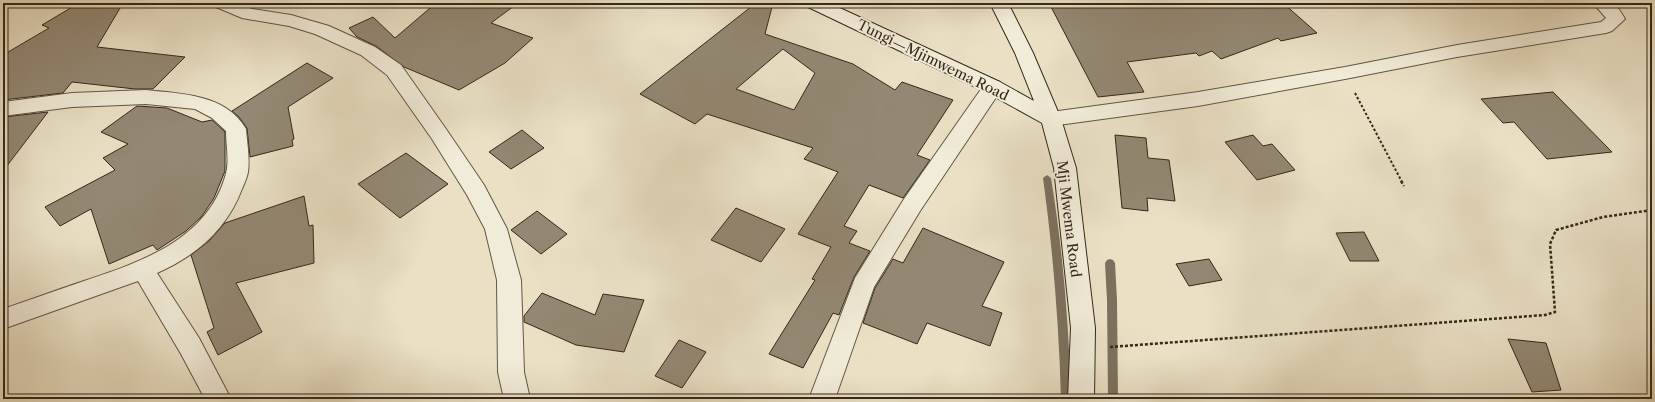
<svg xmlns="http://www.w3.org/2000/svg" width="1655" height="402" viewBox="0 0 1655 402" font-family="'Libre Caslon Text',serif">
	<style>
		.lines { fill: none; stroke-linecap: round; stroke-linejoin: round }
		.stream { fill: #7c715e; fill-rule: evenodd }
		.building { fill: #938873; stroke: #34281a; fill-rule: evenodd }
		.street-casing { stroke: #625645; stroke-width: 2 }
		.secondary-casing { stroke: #34281a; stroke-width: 2 }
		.path-far1 { stroke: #34281a; stroke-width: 2; stroke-dasharray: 2.5 2; stroke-linecap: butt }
		.path { stroke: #34281a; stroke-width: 2.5; stroke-dasharray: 3 2; stroke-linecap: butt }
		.street { fill: #f1ecd9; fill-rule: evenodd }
		.secondary { fill: #f1ecd9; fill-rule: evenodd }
		.labels { text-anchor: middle; stroke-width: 4; stroke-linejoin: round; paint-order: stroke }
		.street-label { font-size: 14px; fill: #34281a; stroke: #f1ecd9 }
	</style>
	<rect width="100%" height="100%" fill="#eae1c5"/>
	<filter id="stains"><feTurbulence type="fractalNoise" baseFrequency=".005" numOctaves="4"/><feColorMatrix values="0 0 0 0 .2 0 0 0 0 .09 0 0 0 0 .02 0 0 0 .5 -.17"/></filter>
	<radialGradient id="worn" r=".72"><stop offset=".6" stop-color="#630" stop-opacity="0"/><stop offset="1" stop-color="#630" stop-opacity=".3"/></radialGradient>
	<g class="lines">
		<g class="stream">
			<path d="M1047,175l4,3c12,73 18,147 20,221h-10c-2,-74 -8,-148 -18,-221z"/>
			<polygon points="1110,259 1113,260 1115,263 1117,300 1118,399 1108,399 1107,300 1105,263 1107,260"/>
		</g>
	</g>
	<g class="building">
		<polygon points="79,3 123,3 97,47 185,57 153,89 135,89 72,82 63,93 3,100 3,55 49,28 42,25"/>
		<polygon points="436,3 518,3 491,23 533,38 505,63 459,90 404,67 376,46 357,37 349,28 373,17 395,38"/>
		<path d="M756,3h17l-8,31 88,30 42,26 7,-8 51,18 -36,55 13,5 -27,38 -34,-13 -25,41 13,5 -8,12 21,8 -16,26 -15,38 -6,-2 -30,55 -34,-14 46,-74 -3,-1 19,-32 -33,-13 40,-62 -34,-13 9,-11 -106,-34 -12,10 -55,-30zM783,49l32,24 -21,37 -58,-21z"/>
		<polygon points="1049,3 1283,3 1317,33 1281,41 1278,38 1221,59 1212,51 1199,56 1196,53 1127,62 1144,92 1098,97"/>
		<polygon points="307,63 333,78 288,107 294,139 292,140 293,146 250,157 247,128 239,117 232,111"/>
		<polygon points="1553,92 1612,152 1547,159 1514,122 1503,123 1481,99"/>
		<polygon points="137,106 167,108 202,122 212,120 225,132 225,171 214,198 202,216 186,231 157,250 153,245 109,264 91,209 60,226 45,207 115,170 103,158 128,144 101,132"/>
		<polygon points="48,112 3,171 3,117"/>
		<polygon points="522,130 544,148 511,169 489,152"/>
		<polygon points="1115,135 1146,138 1148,158 1169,160 1175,201 1147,198 1148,211 1122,208"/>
		<polygon points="1253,135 1263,146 1272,144 1295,170 1257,180 1225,142"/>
		<polygon points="406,153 448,184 400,218 358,184"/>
		<polygon points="304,196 309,226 313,225 314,263 236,283 262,332 218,355 207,332 214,328 191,255 209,241 225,223"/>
		<polygon points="736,208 785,229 761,262 711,240"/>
		<polygon points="537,211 567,234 541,254 511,230"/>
		<polygon points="923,228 1004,262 982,306 1002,313 990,346 927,323 917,344 863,323 875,288 893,259 903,263"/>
		<polygon points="1364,232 1379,261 1350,261 1336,233"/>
		<polygon points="1209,259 1222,280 1189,286 1176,264"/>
		<polygon points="542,293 595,315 603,294 644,300 624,352 576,345 524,322 524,316"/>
		<polygon points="1508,339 1546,343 1561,390 1532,392"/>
		<polygon points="679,340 706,352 682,388 655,376"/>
	</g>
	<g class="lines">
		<g class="street-casing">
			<g id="street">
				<polygon points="213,3 238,3 252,9 291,15 329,26 375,47 401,65 446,129 484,185 507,229 521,280 524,372 530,399 504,399 498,372 497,280 485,229 467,195 432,139 387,75 361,55 315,34 289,26 242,18 216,7"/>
				<path d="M1593,3c21,0 21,-3 32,16l-13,12 -6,2 -149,24 -112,22 -147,27 -147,20 -7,-2 -3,-5 3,-5 7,-2 147,-20 147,-25 112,-22 144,-23 5,-4z"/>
				<polygon points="993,80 1000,82 1003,87 920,211 874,287 835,399 809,399 855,278 904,199 986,82"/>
				<path d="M146,90c36,4 80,4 100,39 1,14 4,29 2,43 -1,6 -4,12 -6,17 -15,40 -46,67 -85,84l42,65 32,61h-26l-24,-45 -43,-73 -135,48v-20c27,-9 54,-19 81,-28 57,-19 122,-41 141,-104 5,-14 1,-31 1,-46l-14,-13 -17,-9 -49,-5 -74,3 -69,9v-14l69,-9z"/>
			</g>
		</g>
		<g class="secondary-casing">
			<polygon id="secondary" points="805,3 829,3 1000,82 1034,101 1015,53 990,3 1008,3 1033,53 1061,119 1076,168 1095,328 1094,399 1068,399 1071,328 1054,168 1042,123 986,92 808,7"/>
		</g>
		<polyline class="path-far1" points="1355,93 1402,182"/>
		<g class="path">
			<polyline points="1401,181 1404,186"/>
			<polyline points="1110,347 1545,315 1555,312 1550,244 1556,230 1603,217 1652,210"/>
		</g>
		<use href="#street" class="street"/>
		<use href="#secondary" class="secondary"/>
	</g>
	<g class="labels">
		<g class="street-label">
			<text transform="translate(933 60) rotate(26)" y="5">Tungi—Mjimwema Road</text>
			<text transform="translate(1069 219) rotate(83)" y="5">Mji Mwema Road</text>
		</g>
	</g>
	<rect width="1655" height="402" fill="none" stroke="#eae1c5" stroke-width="16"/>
	<rect x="4" y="4" width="1647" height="394" fill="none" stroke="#34281a" stroke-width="2"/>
	<rect x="8" y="8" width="1639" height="386" fill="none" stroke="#34281a"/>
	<rect width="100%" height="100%" filter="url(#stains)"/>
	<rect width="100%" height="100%" fill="url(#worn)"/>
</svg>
